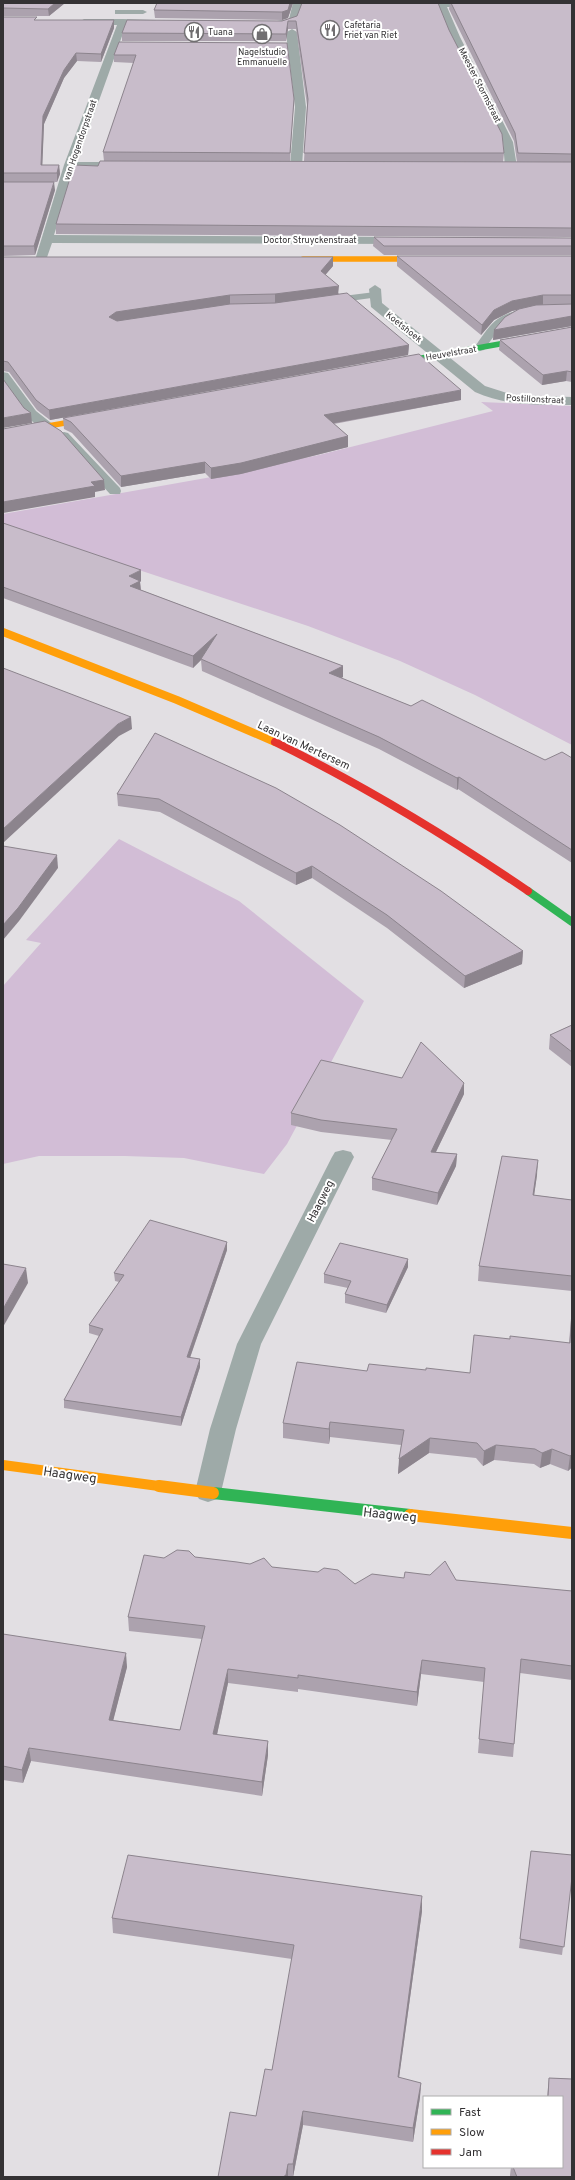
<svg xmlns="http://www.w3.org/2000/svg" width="575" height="2180" viewBox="0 0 575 2180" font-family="Overpass,sans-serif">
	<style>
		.green { fill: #d2bdd6 }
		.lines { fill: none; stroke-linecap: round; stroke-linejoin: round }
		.lane { fill: #9eaaa8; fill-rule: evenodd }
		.street { fill: #9eaaa8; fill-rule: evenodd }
		.fast-far2 { stroke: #30b455; stroke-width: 5.5 }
		.fast-far1 { stroke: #30b455; stroke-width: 8 }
		.fast { stroke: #30b455; stroke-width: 12 }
		.slow-far3 { stroke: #ff9f0a; stroke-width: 5.5 }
		.slow-far2 { stroke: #ff9f0a; stroke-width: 8 }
		.slow-far1 { stroke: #ff9f0a; stroke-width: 10 }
		.slow { stroke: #ff9f0a; stroke-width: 12 }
		.jam { stroke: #e5322d; stroke-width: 8 }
		.wall { fill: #aca2ae }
		.shaded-wall { fill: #8c848d }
		.building { fill: #c8bcca; stroke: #8c848d }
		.labels { text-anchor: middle; stroke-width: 4; stroke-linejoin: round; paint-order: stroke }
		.far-poi-label { font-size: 9px; fill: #343234; stroke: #fff; text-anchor: start }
		.far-street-label { font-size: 9px; fill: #343234; stroke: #fff }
		.street-label { font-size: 11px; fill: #343234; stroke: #fff }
		.near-street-label { font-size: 13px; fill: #343234; stroke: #fff }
	</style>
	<rect width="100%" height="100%" fill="#e2dfe3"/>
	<g class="green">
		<polygon points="481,402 572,406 572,745 475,695 400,661 308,626 3,525 3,514 206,478 319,455 493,411"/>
		<polygon points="119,839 239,901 364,1001 287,1144 264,1174 184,1158 125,1156 39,1156 3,1164 3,986 41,943 26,940"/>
	</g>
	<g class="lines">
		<g class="lane">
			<polygon points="115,10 143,10 147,12 143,14 115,14"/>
			<polygon points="375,292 379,293 380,295 379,297 327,304 322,301 327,298"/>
			<path d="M572,306v6c-22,0 -52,-1 -69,14 -8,7 -13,16 -19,24l-4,1 -6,-3c7,-10 13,-20 21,-27 20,-16 54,-15 77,-15z"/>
			<polygon points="64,432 68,433 120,488 121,491 120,494 110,494 60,439 58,436 60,433"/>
		</g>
		<g class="street">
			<polygon points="293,3 303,3 296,23 282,27 265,27 265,23 289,19"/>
			<polygon points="405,3 483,4 478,7 447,7 460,37 513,142 517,167 515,169 507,169 505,167 503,142 450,37 438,7 409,7 406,6"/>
			<polygon points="123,19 155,20 160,23 155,26 126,25 77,162 129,162 135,165 129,168 75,168 54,235 404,237 410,241 408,244 52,243 45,263 37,263 35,260 64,165 117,25 84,25 79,22 84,19"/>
			<polygon points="292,29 297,32 306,107 302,166 296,169 290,166 295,107 288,49 257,49 252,46 257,43 287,43 287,32"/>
			<path d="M375,285l6,4 1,14 103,83 28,9 59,2v8c-33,0 -66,1 -97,-13l-104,-85 -2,-18z"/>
			<polygon points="3,372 8,373 36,411 55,426 53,429 43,429 26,417 3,385"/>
			<polygon points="343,1150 351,1152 354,1157 261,1344 236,1429 221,1492 217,1499 208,1502 199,1499 195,1492 210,1429 237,1344 332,1157 335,1152"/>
		</g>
		<polyline class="fast-far2" points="394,363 572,331"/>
		<polyline class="fast-far1" points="528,891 572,922"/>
		<polyline class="fast" points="213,1493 410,1515"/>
		<g class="slow-far3">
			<polyline points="303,259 427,259"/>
			<polyline points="3,434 93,418"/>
		</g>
		<polyline class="slow-far2" points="3,632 177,700 275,742"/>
		<polyline class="slow-far1" points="3,1465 166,1487"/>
		<g class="slow">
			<polyline points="159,1486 213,1493"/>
			<polyline points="410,1515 572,1533"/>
		</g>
		<path class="jam" d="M275,742c88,43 172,94 253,149"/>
	</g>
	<g class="wall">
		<polygon points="3,3 65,3 49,16 3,16"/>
		<polygon points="157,3 293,3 288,18 282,20 155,18 154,10"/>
		<polygon points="450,3 572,3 572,237 56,234 56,224 98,166 104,161 103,152 134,63 114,62 114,55 119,42 294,99 290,161 304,161 307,105 296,29 288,29 286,41 122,41 122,33 282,21 297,16 449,30 504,153 503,162 309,162 559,162 517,162 514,141 449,9"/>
		<polygon points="3,17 37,20 114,28 101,62 77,61 64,78 44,124 42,165 59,165 60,174 57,182 30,182 55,190 35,255 3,256"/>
		<polygon points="374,237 572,238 572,255 384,255 373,246"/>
		<polygon points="397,256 572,256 572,326 493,340 494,330 519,309 512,311 494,320 481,335 397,266"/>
		<polygon points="3,257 333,257 333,266 325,275 339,294 409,345 408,355 50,420 37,410 9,372 3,371"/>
		<polygon points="572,327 572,382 566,381 542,385 499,350 500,340"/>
		<polygon points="461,400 334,424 348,436 348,447 241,474 211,479 205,473 121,487 72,433 64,429 63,418"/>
		<polygon points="3,523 141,581 140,582 141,590 343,666 343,677 341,678 545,760 572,758 572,863 458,789 457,790 379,749 202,671 201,660 193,668 3,598"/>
		<polygon points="155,733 523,951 522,964 464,988 387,928 312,878 296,885 160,812 118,806 117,794"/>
		<polygon points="572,1025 572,1067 549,1049 550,1035"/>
		<polygon points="402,1078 464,1083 464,1094 436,1152 457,1154 456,1166 437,1205 372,1190 372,1178 392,1140 321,1132 291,1125 291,1113"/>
		<polygon points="537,1175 534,1195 572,1200 572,1291 478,1281 479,1266"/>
		<polygon points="227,1242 227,1250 190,1358 200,1367 181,1426 64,1408 64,1400 99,1336 89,1333 89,1325 119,1282 115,1281 114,1273"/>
		<polygon points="408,1267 386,1313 345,1303 345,1294 348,1288 324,1283 324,1274"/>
		<polygon points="572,1306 572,1468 568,1471 550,1464 540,1468 534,1464 494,1460 483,1466 476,1458 429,1453 398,1474 401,1445 330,1437 329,1444 283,1438 283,1423 367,1371 426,1370 470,1373 510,1339 569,1343"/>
		<polygon points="195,1557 272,1567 355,1584 404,1578 456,1580 572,1591 572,1680 520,1673 513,1757 478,1753 484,1682 421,1674 417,1706 298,1689 298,1692 228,1683 217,1735 268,1741 268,1755 262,1796 31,1761 23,1783 3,1780 3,1634 127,1667 113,1720 180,1730 202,1639 129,1631 128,1617 164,1558"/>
		<polygon points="531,1851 572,1877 562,1955 519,1948"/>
		<polygon points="422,1911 399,2078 421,2083 420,2097 413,2142 303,2125 293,2177 218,2177 256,2116 272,2070 292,1959 113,1933 112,1918"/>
		<polygon points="549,2078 572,2079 572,2177 510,2177 510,2175 511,2167 562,2167 562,2097 547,2097"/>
	</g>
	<g class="shaded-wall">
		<polygon points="55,3 65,3 49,16 48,9"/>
		<polygon points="290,3 293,3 288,18 282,20 282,12"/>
		<polygon points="114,20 114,28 101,62 101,54"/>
		<polygon points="288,21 288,29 286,41 286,34"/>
		<polygon points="76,53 77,61 64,78 44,124 42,174 41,165 43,116 64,70"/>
		<polygon points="59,165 60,174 57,182 57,173"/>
		<polygon points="54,182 55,190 35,255 34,246"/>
		<polygon points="333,257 333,266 321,280 321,271"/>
		<polygon points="339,286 338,295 275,304 275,294"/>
		<polygon points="230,295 230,305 117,322 109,317 116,312"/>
		<polygon points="543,295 543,305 512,311 494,320 481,335 482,325 494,310 512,301"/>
		<polygon points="572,316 572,326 493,340 494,330"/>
		<polygon points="409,345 408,355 50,420 49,410"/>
		<polygon points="567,371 566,381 542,385 543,375"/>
		<polygon points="461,390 461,400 324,425 324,415"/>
		<polygon points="31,413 32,423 3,428 3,418"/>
		<polygon points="348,436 348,447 241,474 211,479 211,468"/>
		<polygon points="205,462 205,473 121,487 121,476"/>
		<polygon points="104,480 105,490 95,492 95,497 3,513 3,502 91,482"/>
		<polygon points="141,570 141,581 140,582 141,592 131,597 129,576"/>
		<polygon points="217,634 201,659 201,660 193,668 193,656"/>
		<polygon points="343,666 343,677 329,684 329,673"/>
		<polygon points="131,717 132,729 119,736 3,843 3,829 118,724"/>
		<polygon points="459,777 458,789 457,790 457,778"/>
		<polygon points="57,855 58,868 19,921 3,940 3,925"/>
		<polygon points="312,866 312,878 296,885 296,873"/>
		<polygon points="523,951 522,964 464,988 465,976"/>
		<polygon points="464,1083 464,1094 430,1164 431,1152"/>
		<polygon points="457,1154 456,1166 437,1205 438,1193"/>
		<polygon points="538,1160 537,1175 532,1210 533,1195"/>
		<polygon points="227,1242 227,1250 187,1366 187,1357"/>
		<polygon points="408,1259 408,1267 386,1313 387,1305"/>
		<polygon points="26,1268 28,1283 3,1327 3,1309"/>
		<polygon points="200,1359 200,1367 181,1426 181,1417"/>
		<polygon points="330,1422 330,1437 329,1444 329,1429"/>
		<polygon points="430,1438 429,1453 398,1474 399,1459"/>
		<polygon points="496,1445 494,1460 483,1466 484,1451"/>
		<polygon points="552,1449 550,1464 540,1468 542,1453"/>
		<polygon points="572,1454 571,1468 568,1471 570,1456"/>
		<polygon points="126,1653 127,1667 110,1733 109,1720"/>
		<polygon points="422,1660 421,1674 417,1706 417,1692"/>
		<polygon points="228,1669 228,1683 214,1748 213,1734"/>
		<polygon points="268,1741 268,1755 262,1796 262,1782"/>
		<polygon points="29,1748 31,1761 23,1783 22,1770"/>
		<polygon points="422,1896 422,1911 397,2092 398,2077"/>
		<polygon points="421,2083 420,2097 413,2142 413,2128"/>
		<polygon points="303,2111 303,2125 293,2177 293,2164"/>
		<polygon points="288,2164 288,2177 283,2177"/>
	</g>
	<g class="building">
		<polygon points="3,3 55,3 48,9 3,8"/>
		<polygon points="157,3 290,3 288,10 282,12 154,10"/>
		<polygon points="302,3 438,3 449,30 502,134 504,153 304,153 308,99 296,21 288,21 286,34 122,33 127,20 282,21 297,16"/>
		<polygon points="451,3 572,3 572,154 518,153 515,133"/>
		<polygon points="3,17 37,17 34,20 114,20 101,54 76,53 64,70 43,116 41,165 59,165 57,173 3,173"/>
		<polygon points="119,42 287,43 294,99 290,153 103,152 136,55 114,55"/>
		<polygon points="100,161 572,162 572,228 56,224 74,165 98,166"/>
		<polygon points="3,182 54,182 34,246 3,246"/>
		<polygon points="374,237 572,238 572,246 384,246"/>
		<polygon points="397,256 572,256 572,295 543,295 512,301 494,310 482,325"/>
		<polygon points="3,257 333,257 321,271 339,286 275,294 230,295 116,312 109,317 117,321 230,304 275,303 347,293 409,345 49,410 36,400 8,362 3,361"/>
		<polygon points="572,304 572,316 494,330 505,317 519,309 536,305"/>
		<polygon points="572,327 572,372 567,371 543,375 500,340"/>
		<polygon points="419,354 461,390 324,415 348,436 241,463 211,468 205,462 121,476 71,422 63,418"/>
		<polygon points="3,379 24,408 31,413 3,418"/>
		<polygon points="45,421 61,431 104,480 91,482 95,486 3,502 3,429"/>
		<polygon points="3,523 141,570 129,576 140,581 130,586 343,666 329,673 411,706 422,700 545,760 562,752 572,758 572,850 459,777 457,778 379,737 201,659 217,634 193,656 3,587"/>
		<polygon points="3,668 131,717 118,724 3,829"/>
		<polygon points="155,733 276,788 340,825 441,891 523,951 465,976 387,915 312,866 296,873 159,799 117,794"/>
		<polygon points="3,846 57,855 18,908 3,925"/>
		<polygon points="572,1025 572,1052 550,1035"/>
		<polygon points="421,1042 464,1083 431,1152 457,1154 438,1193 372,1178 397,1129 321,1120 291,1113 321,1060 402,1078"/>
		<polygon points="502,1156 538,1160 533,1195 572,1200 572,1276 479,1266"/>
		<polygon points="150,1220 227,1242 187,1357 200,1359 181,1417 64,1400 103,1329 89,1325 124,1275 114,1273"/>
		<polygon points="340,1243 408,1259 387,1305 345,1294 351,1281 324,1274"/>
		<polygon points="3,1264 26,1268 3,1309"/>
		<polygon points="572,1313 572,1454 570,1456 552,1449 542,1453 535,1449 496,1445 484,1451 477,1443 430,1438 399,1459 404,1430 330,1422 329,1429 283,1423 297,1362 367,1371 369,1364 426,1370 426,1368 470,1373 474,1335 510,1339 510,1336 570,1343"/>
		<polygon points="177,1550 189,1551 195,1557 237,1562 250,1564 264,1558 272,1567 318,1572 324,1568 338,1570 355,1584 372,1574 404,1578 405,1572 430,1575 445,1561 456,1580 572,1591 572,1666 521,1659 514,1744 479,1739 485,1668 422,1660 417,1692 298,1675 298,1678 228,1669 213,1734 268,1741 262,1782 29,1748 22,1770 3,1766 3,1634 126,1653 109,1720 180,1730 205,1626 128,1617 144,1555 164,1558"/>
		<polygon points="531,1851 572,1855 572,1877 564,1947 520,1939"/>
		<polygon points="128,1855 422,1896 398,2077 421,2083 413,2128 303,2111 293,2164 288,2164 286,2175 283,2177 218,2177 230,2112 256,2116 265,2069 272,2070 294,1945 112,1918"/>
		<polygon points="549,2078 572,2079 572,2177 517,2177 513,2167 562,2167 562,2097 548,2097"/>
	</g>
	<defs>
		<g id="restaurant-ring" transform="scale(1)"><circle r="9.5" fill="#fff" stroke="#716f71" stroke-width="1.5"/><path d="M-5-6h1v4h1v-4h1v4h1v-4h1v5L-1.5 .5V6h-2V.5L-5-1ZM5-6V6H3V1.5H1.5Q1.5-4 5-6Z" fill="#716f71"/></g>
		<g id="shop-ring" transform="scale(1)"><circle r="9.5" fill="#fff" stroke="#716f71" stroke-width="1.5"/><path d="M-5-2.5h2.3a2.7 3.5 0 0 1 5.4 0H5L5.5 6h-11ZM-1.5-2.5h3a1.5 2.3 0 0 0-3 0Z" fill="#716f71"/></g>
	</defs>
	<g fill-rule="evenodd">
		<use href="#restaurant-ring" x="330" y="30"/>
		<use href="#restaurant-ring" x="194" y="32"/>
		<use href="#shop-ring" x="262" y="34"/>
	</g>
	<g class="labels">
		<g class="far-poi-label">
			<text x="344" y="28">Cafetaria<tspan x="344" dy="10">Friet van Riet</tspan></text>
			<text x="208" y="35">Tuana</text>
			<text x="262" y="55" text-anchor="middle">Nagelstudio<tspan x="262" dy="10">Emmanuelle</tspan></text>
		</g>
		<g class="far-street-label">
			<text transform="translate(480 85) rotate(63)" y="3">Meester Stormstraat</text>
			<text transform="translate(80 140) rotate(-71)" y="3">van Hogendorpstraat</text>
			<text x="310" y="243">Doctor Struyckenstraat</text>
			<text transform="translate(404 327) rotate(39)" y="3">Koetshoek</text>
			<text transform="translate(451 353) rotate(-10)" y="3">Heuvelstraat</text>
			<text transform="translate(535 399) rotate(3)" y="3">Postillonstraat</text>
		</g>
		<g class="street-label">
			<text transform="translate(304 745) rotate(25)" y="4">Laan van Mertersem</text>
			<text transform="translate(320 1201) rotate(-63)" y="4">Haagweg</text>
		</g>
		<g class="near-street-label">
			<text transform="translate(70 1474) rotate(8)" y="5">Haagweg</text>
			<text transform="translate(390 1514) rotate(6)" y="5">Haagweg</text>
		</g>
	</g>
	<rect width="575" height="2180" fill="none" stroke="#343234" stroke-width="8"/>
	<rect x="423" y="2096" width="140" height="72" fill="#ffffff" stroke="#aeadae"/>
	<rect x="431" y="2109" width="20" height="6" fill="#30b455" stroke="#aeadae"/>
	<text x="459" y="2116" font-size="12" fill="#343234">Fast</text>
	<rect x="431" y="2129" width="20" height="6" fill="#ff9f0a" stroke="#aeadae"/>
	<text x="459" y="2136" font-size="12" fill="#343234">Slow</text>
	<rect x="431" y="2149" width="20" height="6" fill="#e5322d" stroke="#aeadae"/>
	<text x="459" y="2156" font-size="12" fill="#343234">Jam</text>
</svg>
